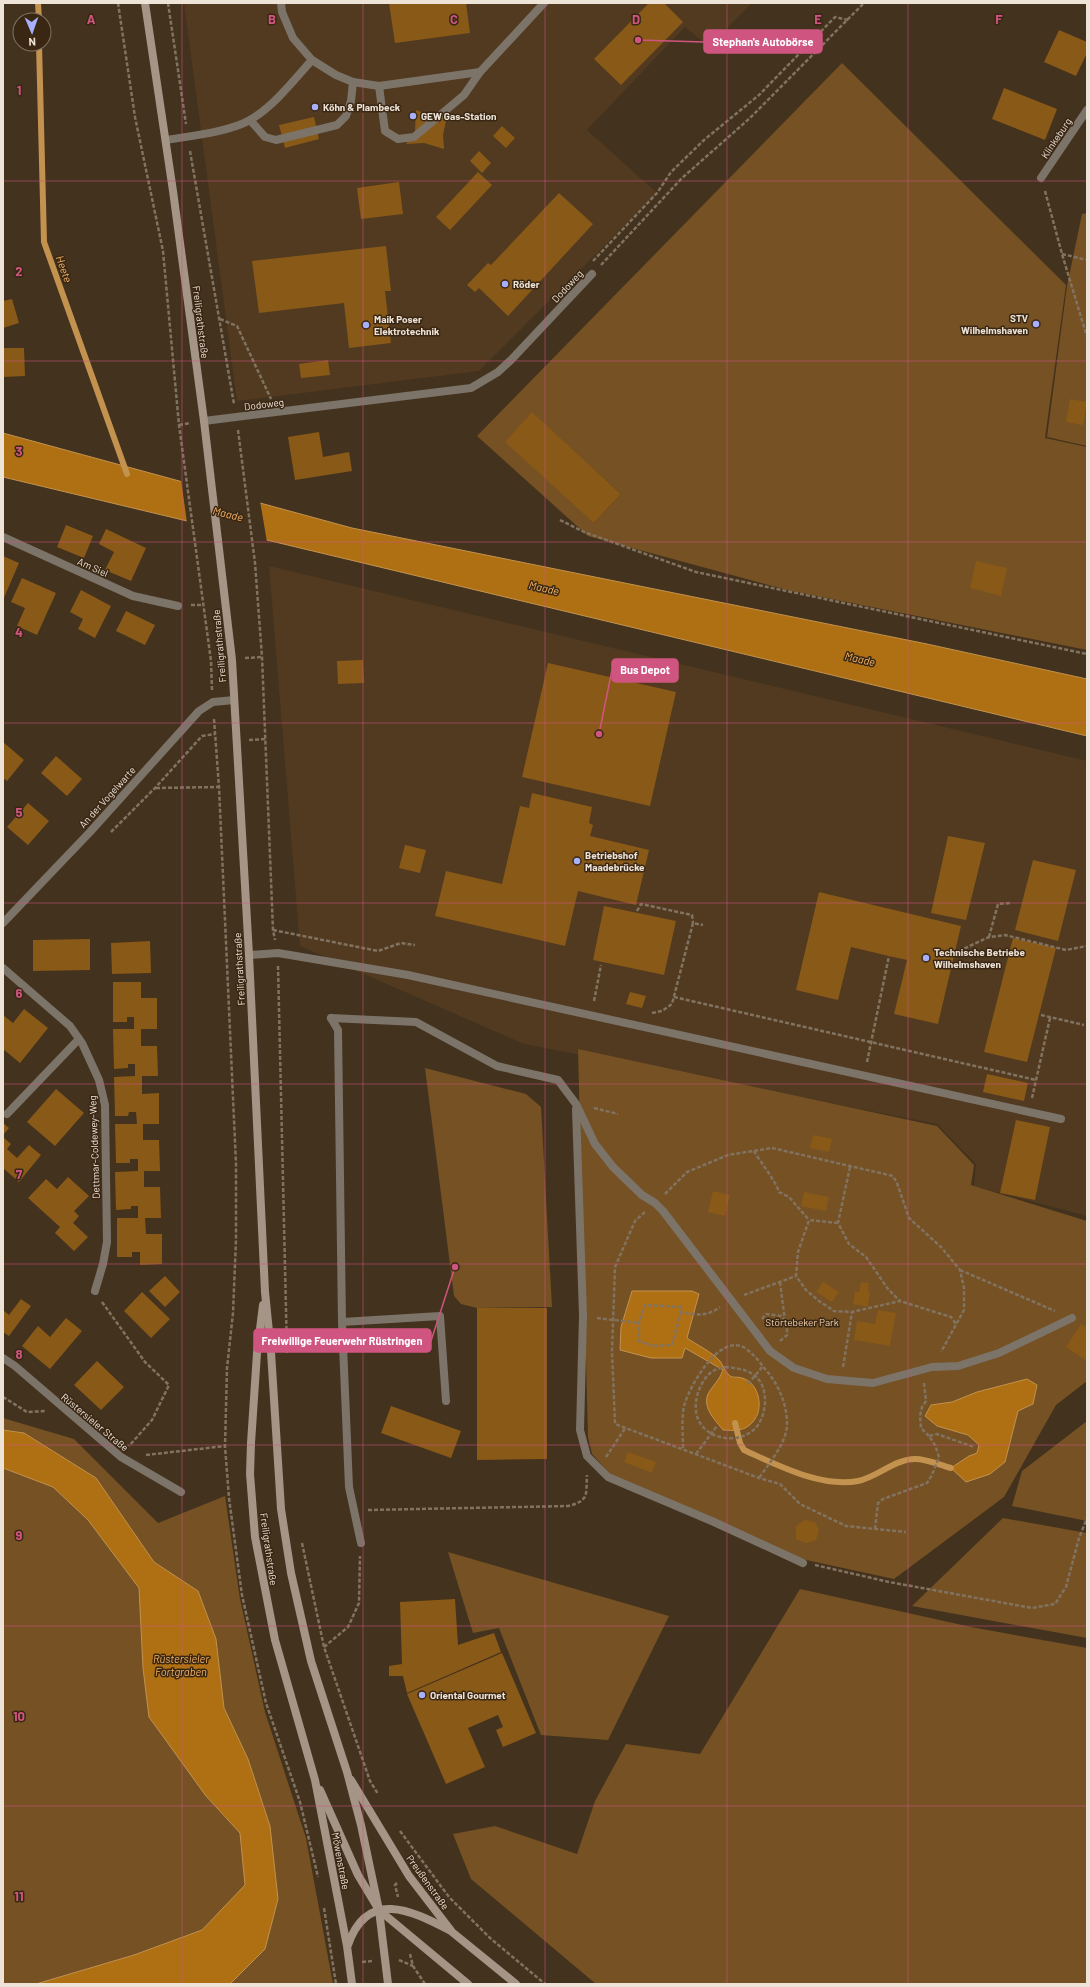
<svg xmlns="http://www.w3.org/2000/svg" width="1090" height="1987" viewBox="0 0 1090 1987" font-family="Barlow,sans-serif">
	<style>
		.built { fill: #513a20 }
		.green { fill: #755124; fill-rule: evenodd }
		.water { fill: #af7014; stroke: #c2924e }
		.pier { fill: #43321d }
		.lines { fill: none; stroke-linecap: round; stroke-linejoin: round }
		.stream { stroke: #c2924e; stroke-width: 6 }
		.building { fill: #895918 }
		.path { stroke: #827361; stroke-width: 2.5; stroke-dasharray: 4 2; stroke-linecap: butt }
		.lane { stroke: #7c7369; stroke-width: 8 }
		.street { stroke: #7c7369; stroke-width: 8 }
		.secondary { stroke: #a49586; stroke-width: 8 }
		.grid { fill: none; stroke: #cf5580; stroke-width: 1; stroke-opacity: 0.55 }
		.poi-dot { fill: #a8b0fc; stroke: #392714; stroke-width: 1.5 }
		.labels { text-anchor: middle; stroke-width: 3; stroke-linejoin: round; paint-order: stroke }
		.poi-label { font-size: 10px; font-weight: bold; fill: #eee3d7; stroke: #392714; text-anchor: start }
		.street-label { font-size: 10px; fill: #eee3d7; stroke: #392714 }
		.park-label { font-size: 10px; fill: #f7d5b0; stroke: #392714 }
		.water-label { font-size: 11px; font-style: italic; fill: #f4b263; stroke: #392714 }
		.grid-label { font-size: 13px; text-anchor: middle; font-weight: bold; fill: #cf5580; stroke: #392714; stroke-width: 3; stroke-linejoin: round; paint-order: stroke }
		.leader { fill: none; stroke: #cf5580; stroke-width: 1.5 }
		.callout-dot { fill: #cf5580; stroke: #392714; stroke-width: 1.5 }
		.callout { fill: #cf5580; stroke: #cf5580; stroke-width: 1.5 }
		.callout-label { font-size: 11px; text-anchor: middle; font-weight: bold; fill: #fff }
	</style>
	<rect width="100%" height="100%" fill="#43321d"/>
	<g class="built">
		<polygon points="184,3 752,3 709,47 685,27 587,130 657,193 479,371 237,401"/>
		<polygon points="269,566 1087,761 1087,1216 974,1186 976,1164 937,1124 524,1044 300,946"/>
	</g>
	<g class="green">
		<path d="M842,63l224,222 -21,153 42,9v203l-300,-60 -199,-54 -111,-100zM532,413l89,81 -27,29z"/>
		<polygon points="1087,213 1087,446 1047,437 1067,286 1082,214"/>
		<polygon points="578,1049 937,1126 974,1165 971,1185 1087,1221 1087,1381 1056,1405 1004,1497 894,1579 806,1560 611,1475 592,1454 588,1437"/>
		<polygon points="425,1068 526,1094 541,1107 552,1307 477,1308 461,1304 454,1296"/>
		<polygon points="3,1418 74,1439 158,1523 225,1496 240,1599 265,1712 306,1838 333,1984 230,1984 265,1949 270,1826 248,1759 224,1708 216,1639 198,1591 154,1562 96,1478 24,1433 3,1430"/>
		<polygon points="1087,1421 1087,1521 1012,1506 1022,1471"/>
		<polygon points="3,1468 53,1487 88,1520 139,1588 143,1668 206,1796 240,1833 245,1885 202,1930 134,1955 36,1984 3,1984"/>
		<polygon points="1003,1518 1087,1533 1087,1638 912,1606"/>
		<polygon points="448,1552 669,1616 608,1740 541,1735 499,1628 473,1633"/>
		<polygon points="800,1589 971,1627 1087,1648 1087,1984 596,1984 471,1879 453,1834 495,1826 577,1854 595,1801 626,1744 700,1754"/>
	</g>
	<g class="water">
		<polygon points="3,433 352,528 927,644 1087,679 1087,736 3,477"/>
		<path d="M632,1291h60l7,3 -12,44c10,7 25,14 33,23 3,4 4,9 8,13 4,5 8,2 14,4 16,4 22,28 13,41 -8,12 -18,12 -32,11 -7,-9 -21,-22 -15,-36 4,-8 12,-14 15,-24l-38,-22 -3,10h-31l-31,-8 1,-23z"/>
		<polygon points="1027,1379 1037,1385 1033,1404 1018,1411 1005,1462 990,1474 966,1482 951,1468 969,1456 977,1453 979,1445 968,1435 937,1426 925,1416 931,1405 952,1402 977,1392"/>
		<polygon points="3,1430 24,1433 96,1478 154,1562 198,1591 216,1639 224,1708 248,1759 270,1826 278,1899 265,1949 230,1984 36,1984 134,1955 202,1930 245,1885 240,1833 206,1796 149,1717 143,1668 139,1588 88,1520 53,1487 3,1468"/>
	</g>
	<polygon class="pier" points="181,479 260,501 267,542 187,523"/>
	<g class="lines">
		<g class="stream">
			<polyline points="38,3 39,20"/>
			<polyline points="39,44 44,242 127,474"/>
			<path d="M735,1423l5,20 4,7c33,15 77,38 114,31 19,-4 37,-22 57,-22 12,0 25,6 36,9"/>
		</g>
	</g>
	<g class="building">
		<polygon points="389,3 466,3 470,33 395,43"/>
		<polygon points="649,3 664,3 683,22 621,85 594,59"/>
		<polygon points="1059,30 1087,42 1087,53 1076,76 1044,62"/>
		<polygon points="1004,88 1057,109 1045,140 992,119"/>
		<polygon points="416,110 429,115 447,116 443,135 444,149 424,143 406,144 415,131"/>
		<polygon points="314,117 319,139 285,148 279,125"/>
		<polygon points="502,126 515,138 506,148 493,136"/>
		<polygon points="479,151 491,163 482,173 470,161"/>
		<polygon points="478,172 492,185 450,230 436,217"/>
		<polygon points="399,182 403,214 361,219 357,188"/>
		<polygon points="559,193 593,224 508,316 479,288 475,292 467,285 488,263 491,265"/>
		<polygon points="386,246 391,291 385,291 391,343 349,348 344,303 259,313 252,261"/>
		<polygon points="12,299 19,323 3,328 3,301"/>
		<polygon points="3,348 24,348 25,376 3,377"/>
		<polygon points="328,360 330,375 301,378 299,364"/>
		<polygon points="1070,399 1087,402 1083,425 1066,422"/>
		<polygon points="532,412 621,494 594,523 505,442"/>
		<polygon points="319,432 323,457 349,452 352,471 295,480 288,437"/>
		<polygon points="66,525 93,536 84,558 57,547"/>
		<polygon points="106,529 146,548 131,581 105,570 114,552 99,544"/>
		<polygon points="3,556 19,563 3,600"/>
		<polygon points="976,561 1007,568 1001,596 970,588"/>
		<polygon points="22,578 56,593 37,635 17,626 25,608 11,602"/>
		<polygon points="81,590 111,606 95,638 78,629 83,619 70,612"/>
		<polygon points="126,611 155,625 145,645 116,631"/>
		<polygon points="363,660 364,683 338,684 337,661"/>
		<polygon points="548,663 676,692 650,806 522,777"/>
		<polygon points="3,742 24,760 7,781 3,778"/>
		<polygon points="56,756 82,779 67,796 41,773"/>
		<polygon points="532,793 592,807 589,823 593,825 590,836 649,850 636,905 578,891 565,946 435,916 446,871 502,884 520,806 529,808"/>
		<polygon points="28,803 49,821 28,845 7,827"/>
		<polygon points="948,836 985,843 966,920 931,913"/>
		<polygon points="405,845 426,850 420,873 399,868"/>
		<polygon points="1033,860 1076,870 1058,941 1015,930"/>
		<polygon points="819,892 961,926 938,1024 894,1014 907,960 889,956 851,947 838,1000 796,990"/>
		<polygon points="604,906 676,921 664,975 593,960"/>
		<polygon points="1013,938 1056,948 1027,1062 984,1052"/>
		<polygon points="90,939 90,970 33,971 33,940"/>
		<polygon points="150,941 151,973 112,974 111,943"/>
		<polygon points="113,982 141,982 141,998 157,998 157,1029 141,1029 141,1046 157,1046 158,1076 142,1076 142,1094 159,1093 159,1124 143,1124 143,1140 159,1140 160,1171 144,1171 144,1187 160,1187 161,1218 145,1218 146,1234 162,1234 162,1264 140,1265 140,1252 132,1252 132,1257 117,1257 117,1218 138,1218 138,1206 131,1206 131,1209 116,1210 115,1172 138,1171 138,1159 130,1159 130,1163 116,1163 115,1124 137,1124 136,1112 129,1112 128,1116 115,1116 114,1077 135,1076 135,1064 128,1064 128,1068 114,1069 113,1029 134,1029 134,1017 127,1017 127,1022 113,1022"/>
		<polygon points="630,992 646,996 642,1008 626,1004"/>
		<polygon points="24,1009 48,1028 20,1063 3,1049 3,1015 13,1023"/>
		<polygon points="987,1074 1028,1083 1024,1101 983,1092"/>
		<polygon points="56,1089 84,1113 55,1146 27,1122"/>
		<polygon points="1016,1120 1050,1127 1035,1200 1000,1193"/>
		<polygon points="3,1123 9,1128 3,1135"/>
		<polygon points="813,1135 832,1139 829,1152 810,1148"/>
		<polygon points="3,1137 11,1144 7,1149 17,1158 29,1145 41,1155 19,1182 3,1168"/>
		<polygon points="68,1177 89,1196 74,1211 79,1216 73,1223 88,1237 74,1251 55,1233 60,1227 28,1198 46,1179 57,1189"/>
		<polygon points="713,1191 730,1195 725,1216 708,1212"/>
		<polygon points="804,1192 829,1197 826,1211 801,1206"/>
		<polygon points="165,1276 180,1292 165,1307 149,1291"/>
		<polygon points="823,1282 839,1292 832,1302 816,1292"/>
		<polygon points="861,1282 869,1283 868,1291 870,1291 868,1307 853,1304 855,1291 859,1292"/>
		<polygon points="142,1292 170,1319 151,1338 124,1311"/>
		<polygon points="21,1299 31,1306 9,1336 3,1332 3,1310 9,1315"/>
		<polygon points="477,1308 547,1308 547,1459 477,1460"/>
		<polygon points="878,1310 896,1313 890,1346 854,1340 857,1321 875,1324"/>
		<polygon points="66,1318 82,1331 50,1369 22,1346 38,1326 50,1337"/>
		<polygon points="1081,1324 1087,1328 1087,1361 1066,1347"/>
		<polygon points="97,1361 124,1387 101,1410 74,1385"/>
		<polygon points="391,1406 461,1431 451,1458 381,1433"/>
		<polygon points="628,1452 656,1462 652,1473 624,1462"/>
		<polygon points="805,1520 815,1522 819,1530 816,1540 806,1543 796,1539 796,1526"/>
		<polygon points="455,1599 458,1645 494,1633 501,1652 407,1693 403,1676 389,1676 389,1666 402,1664 400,1602"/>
		<polygon points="502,1653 536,1733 503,1747 496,1730 503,1727 498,1715 468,1728 485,1767 446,1784 407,1694"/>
	</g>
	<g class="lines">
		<g class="path">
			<polyline points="118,3 135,117 163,251 179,425 211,661 212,690"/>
			<polyline points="168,3 186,124"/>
			<polyline points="190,151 234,404"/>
			<polyline points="1045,191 1062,254 1087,337"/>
			<polyline points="1062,254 1087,260"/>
			<polyline points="593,261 657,193 671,172 704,140 759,95 835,17 848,20"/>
			<polyline points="601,265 682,178 750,118 864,3"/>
			<polyline points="220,319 237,326 271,399"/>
			<polyline points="179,425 190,423"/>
			<polyline points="238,430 255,563 262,657 273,930 275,940"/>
			<polyline points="560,520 584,532 696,572 1087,654"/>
			<polyline points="191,605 202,605"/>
			<polyline points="245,658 262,657"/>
			<polyline points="214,719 219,787 236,1164 236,1240 233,1313 227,1368 225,1446 229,1498 242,1595 266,1703 300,1802 318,1877"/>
			<polyline points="249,740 267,739"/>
			<polyline points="156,788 219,787"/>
			<polyline points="111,832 155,788 202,736 215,734"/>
			<polyline points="637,911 641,904 692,915 693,923"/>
			<polyline points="273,930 378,951 401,943 415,945"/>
			<polyline points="989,937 998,904 1011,903"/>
			<polyline points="959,951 989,937 1005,935 1066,950 1087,946"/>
			<polyline points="278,966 287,1353"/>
			<polyline points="674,997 1036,1080"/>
			<polyline points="594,1001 601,965"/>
			<polyline points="652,1013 662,1011 672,1004 693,923 703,925"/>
			<polyline points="1041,1015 1084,1025"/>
			<polyline points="867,1062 889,956"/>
			<polyline points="1032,1098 1050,1018"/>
			<polyline points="594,1108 618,1114"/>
			<path d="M754,1151c7,12 21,29 25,41l10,5 20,23"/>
			<polyline points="850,1167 838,1223 849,1244 866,1257 888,1289 900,1301"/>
			<polyline points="665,1194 687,1172 728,1155 772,1148 893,1176 897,1183 909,1218 941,1247 960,1270 964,1288 964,1310 941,1352"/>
			<polyline points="645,1212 635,1221 615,1267 612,1351 615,1424 759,1478 780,1484 800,1504 846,1526 906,1532"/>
			<polyline points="838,1223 809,1220 798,1252 796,1276 806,1290 819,1301 834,1311 852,1312 900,1301 951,1317 956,1324"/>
			<polyline points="960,1270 1055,1311"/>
			<polyline points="780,1282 785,1321"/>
			<polyline points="744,1295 796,1276"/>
			<polyline points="102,1302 145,1362 169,1385 152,1420 129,1446"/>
			<path d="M681,1312l-9,33 -19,1 -14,-5v-18l6,-18 36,2v5c15,3 26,5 39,-5"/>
			<polyline points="597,1318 639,1323"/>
			<polyline points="762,1319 766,1314 781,1316 787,1323 787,1335 780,1341"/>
			<path d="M725,1367c10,1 21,2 29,8 15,11 13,37 4,50 -14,19 -46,17 -58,-2 -10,-16 -1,-43 13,-52 3,-2 8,-3 12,-4z"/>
			<polyline points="843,1367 852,1312"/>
			<polyline points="924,1383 926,1401 922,1407 920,1416 921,1428 929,1436"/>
			<polyline points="748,1384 763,1366"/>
			<polyline points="3,1397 27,1412 46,1411"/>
			<path d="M683,1448c0,-12 -2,-34 2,-45 6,-19 34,-68 58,-56 8,4 17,15 22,22 13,14 22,35 22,55 0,19 -18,39 -28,54"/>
			<polyline points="696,1454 717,1426"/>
			<polyline points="146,1455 225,1446"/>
			<polyline points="606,1457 626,1427"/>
			<path d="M368,1510l200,-4c21,-5 18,-11 19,-31"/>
			<polyline points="875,1529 878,1503 883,1499 927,1483 932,1475 939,1457 935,1445 929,1436 937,1434 974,1447"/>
			<polyline points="302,1543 324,1647 370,1781 378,1794"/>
			<polyline points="815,1565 889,1582 1032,1608 1055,1604 1066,1587 1079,1538 1087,1518"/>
			<polyline points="324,1647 348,1627 359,1603 360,1556"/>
			<polyline points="400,1831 449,1897 490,1938 545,1984"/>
			<polyline points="397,1883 395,1885 398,1897"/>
			<polyline points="324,1908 336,1984"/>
			<polyline points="410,1954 413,1966 425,1984"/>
			<polyline points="399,1960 413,1966"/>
			<polyline points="362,1962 372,1961"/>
		</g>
		<g class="lane">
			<polyline points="281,3 282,12 293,38 312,60 336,75 353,82 379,86 480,72 544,3"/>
			<polyline points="379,86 385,131 398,139 414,137 464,95 480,72"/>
			<polyline points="250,120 265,137 276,140 337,125 346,116 351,101 353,82"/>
			<path d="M166,140c24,-4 63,-8 84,-20 24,-14 44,-40 62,-60"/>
			<polyline points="3,537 133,596 178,606"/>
			<polyline points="249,955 278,953 408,975 1061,1119"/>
			<polyline points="331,1018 416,1022 497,1066 558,1080 576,1104 595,1144 613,1167 642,1195 655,1203 663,1211 770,1351 794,1368 827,1379 873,1383 932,1367 958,1366 999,1353 1072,1318"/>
			<polyline points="331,1018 338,1030 342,1322 349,1487 361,1543"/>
			<polyline points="576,1109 583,1315 580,1430 587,1456 608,1477 714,1522 803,1563"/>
			<polyline points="7,1114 79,1039"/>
			<polyline points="342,1322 440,1316 446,1401"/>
		</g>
		<g class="street">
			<polyline points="1041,178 1087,110"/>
			<polyline points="204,421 471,388 498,372 511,360 592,274"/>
			<polyline points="3,923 90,832 199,711 213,702 234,700"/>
			<polyline points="3,968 70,1026 82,1043 99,1080 105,1105 107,1242 103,1264 95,1291"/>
			<polyline points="3,1358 15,1366 121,1457 181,1492"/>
		</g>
		<g class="secondary">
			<polyline points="145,3 173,191 204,421 232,660 249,955 265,1292 271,1352 281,1509 291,1573 311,1661 347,1772 361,1825 379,1910 388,1984"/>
			<polyline points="263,1305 257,1353 251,1443 250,1474 255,1537 275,1640 315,1780 347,1946 352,1984"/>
			<polyline points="351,1780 409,1876 452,1932 516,1984"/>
			<polyline points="320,1790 358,1875 379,1910 468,1984"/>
			<path d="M348,1945c19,-56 63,-35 101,-15"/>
		</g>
	</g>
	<path class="grid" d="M182,3v1981M363,3v1981M545,3v1981M727,3v1981M908,3v1981M3,181h1084M3,361h1084M3,542h1084M3,723h1084M3,903h1084M3,1084h1084M3,1264h1084M3,1445h1084M3,1626h1084M3,1806h1084"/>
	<g class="poi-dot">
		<circle cx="315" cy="107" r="4"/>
		<circle cx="413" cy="116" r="4"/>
		<circle cx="505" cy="284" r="4"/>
		<circle cx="1036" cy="324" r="4"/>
		<circle cx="366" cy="325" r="4"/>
		<circle cx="577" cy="861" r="4"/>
		<circle cx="926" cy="958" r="4"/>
		<circle cx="422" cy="1695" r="4"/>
	</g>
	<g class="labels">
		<g class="poi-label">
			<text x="323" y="111">Köhn &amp; Plambeck</text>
			<text x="421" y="120">GEW Gas-Station</text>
			<text x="513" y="288">Röder</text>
			<text x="1028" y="322" text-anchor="end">STV<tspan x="1028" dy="12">Wilhelmshaven</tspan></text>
			<text x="374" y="323">Maik Poser<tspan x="374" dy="12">Elektrotechnik</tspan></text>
			<text x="585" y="859">Betriebshof<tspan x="585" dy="12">Maadebrücke</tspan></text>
			<text x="934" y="956">Technische Betriebe<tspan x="934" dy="12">Wilhelmshaven</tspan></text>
			<text x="430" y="1699">Oriental Gourmet</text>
		</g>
		<g class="street-label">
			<text transform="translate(1056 138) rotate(-56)" y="4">Klinkeburg</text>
			<text transform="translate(567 286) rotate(-47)" y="4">Dodoweg</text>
			<text transform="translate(201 322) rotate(83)" y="4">Freiligrathstraße</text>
			<text transform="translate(264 404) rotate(-7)" y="4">Dodoweg</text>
			<text transform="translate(93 567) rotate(24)" y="4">Am Siel</text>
			<text transform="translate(219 646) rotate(-95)" y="4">Freiligrathstraße</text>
			<text transform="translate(107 797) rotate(-48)" y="4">An der Vogelwarte</text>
			<text transform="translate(239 969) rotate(-93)" y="4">Freiligrathstraße</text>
			<text transform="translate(94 1147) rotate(-92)" y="4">Dettmar-Coldewey-Weg</text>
			<text transform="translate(95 1422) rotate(40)" y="4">Rüstersieler Straße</text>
			<text transform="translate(269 1549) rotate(82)" y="4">Freiligrathstraße</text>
			<text transform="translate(341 1861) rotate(79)" y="4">Möwenstraße</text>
			<text transform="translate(428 1882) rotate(54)" y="4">Preußenstraße</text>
		</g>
		<g class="park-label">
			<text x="802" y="1326">Störtebeker Park</text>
		</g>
		<g class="water-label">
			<text transform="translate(64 269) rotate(70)" y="4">Heete</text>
			<text transform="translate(228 514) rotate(14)" y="4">Maade</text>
			<text transform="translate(544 588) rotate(13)" y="4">Maade</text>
			<text transform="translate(860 659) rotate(13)" y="4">Maade</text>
			<text x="181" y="1663">Rüstersieler<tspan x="181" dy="13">Fortgraben</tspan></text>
		</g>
	</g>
	<g class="grid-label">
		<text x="91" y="24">A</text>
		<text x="272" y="24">B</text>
		<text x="454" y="24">C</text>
		<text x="636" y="24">D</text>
		<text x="818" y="24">E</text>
		<text x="999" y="24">F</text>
		<text x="19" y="95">1</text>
		<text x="19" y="276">2</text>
		<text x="19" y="456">3</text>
		<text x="19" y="637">4</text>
		<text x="19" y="817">5</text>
		<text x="19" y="998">6</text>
		<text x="19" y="1179">7</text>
		<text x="19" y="1359">8</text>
		<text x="19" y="1540">9</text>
		<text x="19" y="1721">10</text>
		<text x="19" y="1901">11</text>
	</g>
	<path class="leader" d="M638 40L704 42M599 734L612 670M455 1267L431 1341"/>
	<g class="callout-dot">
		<circle cx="638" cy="40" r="4"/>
		<circle cx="599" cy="734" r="4"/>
		<circle cx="455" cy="1267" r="4"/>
	</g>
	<g class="callout">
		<rect x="704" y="30" width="118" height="23" rx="4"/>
		<rect x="612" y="659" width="66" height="23" rx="4"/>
		<rect x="254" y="1329" width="177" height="23" rx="4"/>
	</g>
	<g class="callout-label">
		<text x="763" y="46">Stephan's Autobörse</text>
		<text x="645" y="674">Bus Depot</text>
		<text x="342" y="1345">Freiwillige Feuerwehr Rüstringen</text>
	</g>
	<rect width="1090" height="1987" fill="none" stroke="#eee3d7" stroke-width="8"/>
	<g transform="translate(32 32) rotate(178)"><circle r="19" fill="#392714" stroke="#817262"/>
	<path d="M0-3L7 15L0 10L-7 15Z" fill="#a8b0fc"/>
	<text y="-6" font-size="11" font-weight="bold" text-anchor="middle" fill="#eee3d7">N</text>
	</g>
</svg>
